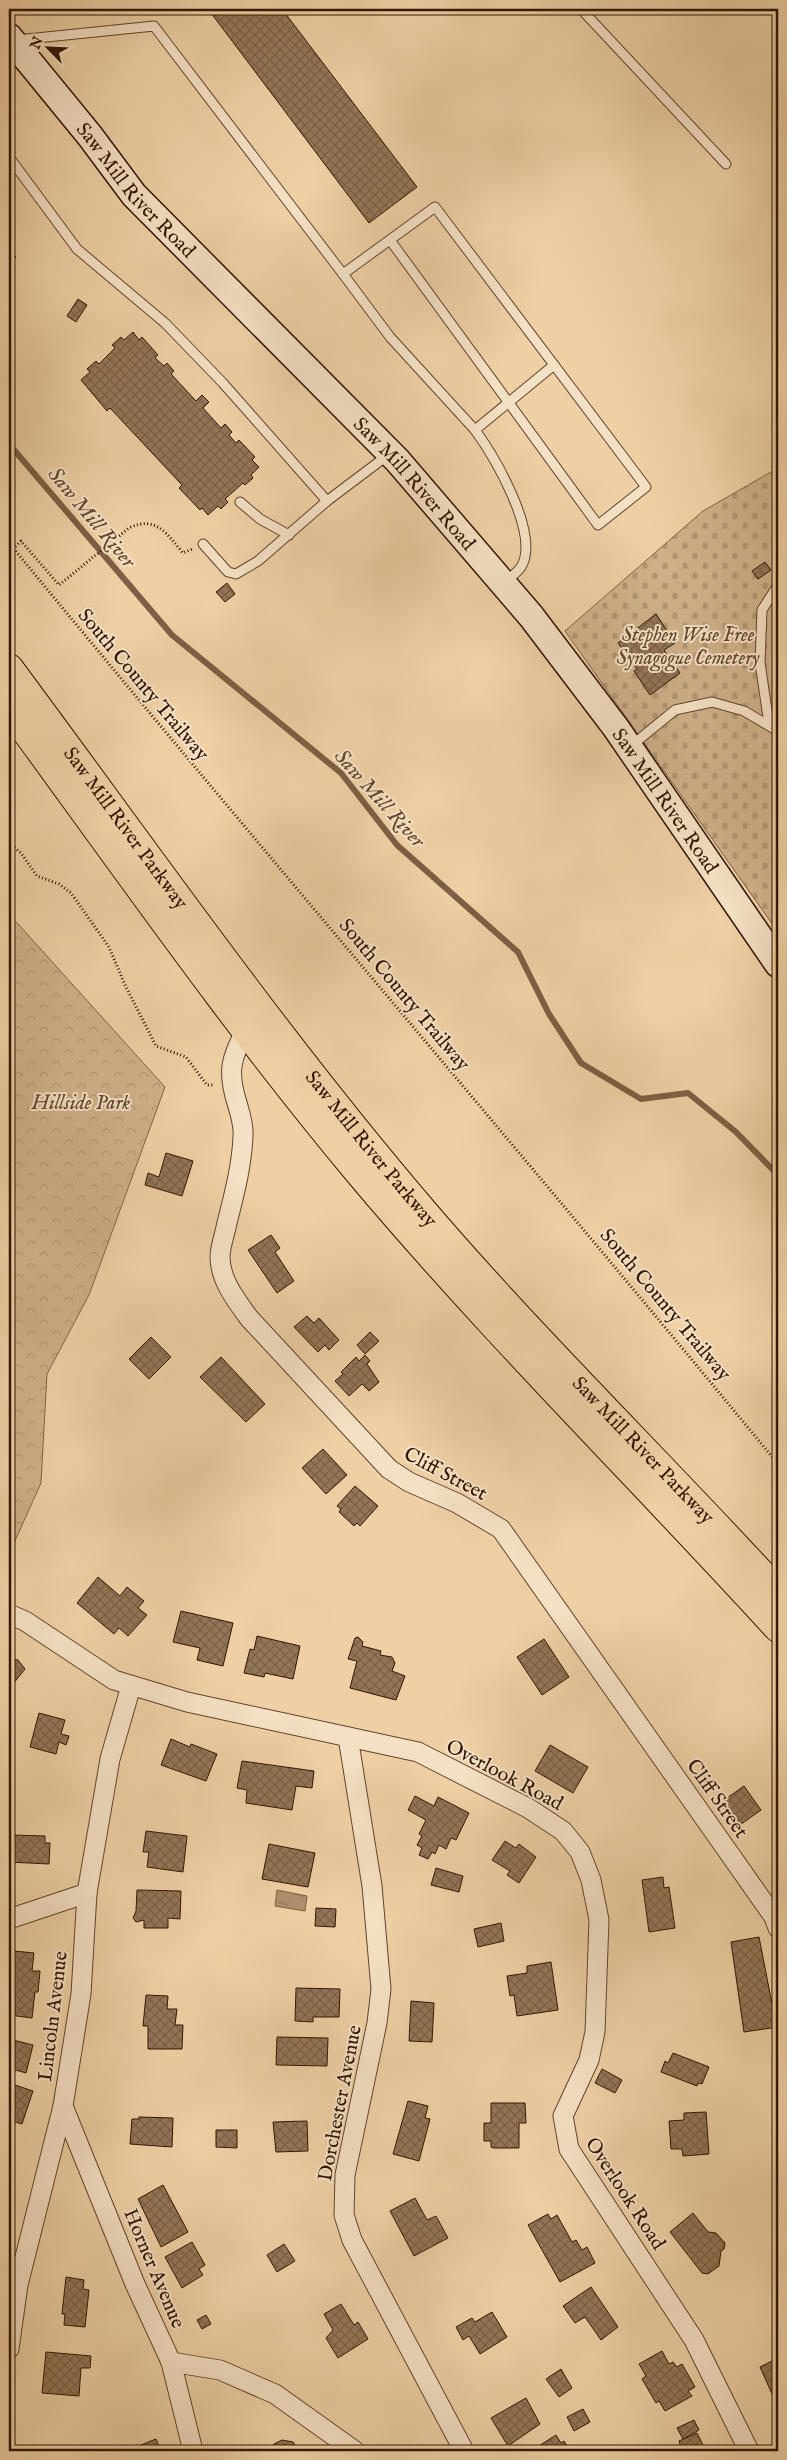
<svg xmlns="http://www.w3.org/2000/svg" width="787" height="2460" viewBox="0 0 787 2460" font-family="'IM FELL English',serif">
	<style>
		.forest { fill: url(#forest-crowns); stroke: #806246 }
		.cemetery { fill: url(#cemetery-stones); stroke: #806246 }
		.water { fill: url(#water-ripples); stroke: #7c5f44 }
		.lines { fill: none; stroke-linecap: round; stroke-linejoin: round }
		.stream { stroke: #7c5f44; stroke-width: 6 }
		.building { fill: url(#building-cross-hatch); stroke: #311504 }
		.service-casing { stroke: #60442c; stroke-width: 11 }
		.minor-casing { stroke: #60442c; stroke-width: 21 }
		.secondary-casing { stroke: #311504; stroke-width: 29 }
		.trunk-casing { stroke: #311504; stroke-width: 30 }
		.path { stroke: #311504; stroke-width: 3; stroke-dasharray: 1 2.5; stroke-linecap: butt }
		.service { stroke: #f4e0c4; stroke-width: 9 }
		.minor { stroke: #f4e0c4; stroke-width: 19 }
		.secondary { stroke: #f4e0c4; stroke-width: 26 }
		.trunk { stroke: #eed0a4; stroke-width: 28 }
		.labels { text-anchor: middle; stroke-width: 4; stroke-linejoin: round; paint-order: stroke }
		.street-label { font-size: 20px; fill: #311504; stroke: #f4e0c4 }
		.park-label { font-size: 20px; font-style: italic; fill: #60442c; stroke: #f4e0c4 }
		.water-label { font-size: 21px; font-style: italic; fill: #63462e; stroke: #f4e0c4 }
	</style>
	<defs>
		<pattern id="forest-crowns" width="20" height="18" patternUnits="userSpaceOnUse" patternTransform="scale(1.25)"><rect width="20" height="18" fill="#ceb089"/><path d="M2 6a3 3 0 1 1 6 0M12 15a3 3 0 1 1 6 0" fill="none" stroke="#b19675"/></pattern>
		<pattern id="cemetery-stones" width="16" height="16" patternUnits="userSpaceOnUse" patternTransform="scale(1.25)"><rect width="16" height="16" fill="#ceb089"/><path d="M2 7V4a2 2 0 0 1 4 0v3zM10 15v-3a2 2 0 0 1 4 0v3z" fill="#b19675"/></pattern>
		<pattern id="water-ripples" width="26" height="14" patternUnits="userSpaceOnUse" patternTransform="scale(1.25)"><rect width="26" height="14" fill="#ae906e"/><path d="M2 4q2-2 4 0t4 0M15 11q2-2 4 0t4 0" fill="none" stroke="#8e7458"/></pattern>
		<pattern id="building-cross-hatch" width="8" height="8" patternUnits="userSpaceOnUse" patternTransform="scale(1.25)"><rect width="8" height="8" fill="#937657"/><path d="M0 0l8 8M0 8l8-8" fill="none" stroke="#796046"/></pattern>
	</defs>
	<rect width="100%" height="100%" fill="#eed0a4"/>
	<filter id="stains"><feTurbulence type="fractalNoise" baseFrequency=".004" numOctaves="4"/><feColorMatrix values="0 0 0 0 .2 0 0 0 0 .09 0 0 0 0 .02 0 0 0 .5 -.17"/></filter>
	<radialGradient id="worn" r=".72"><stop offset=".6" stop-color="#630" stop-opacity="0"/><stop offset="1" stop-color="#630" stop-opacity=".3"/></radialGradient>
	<polygon class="forest" points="9,914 165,1087 89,1295 47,1374 41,1483 9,1554"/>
	<polygon class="cemetery" points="778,468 778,932 565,631 703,511"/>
	<polygon class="water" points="277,1890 307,1896 305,1911 275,1906"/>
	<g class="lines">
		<polyline class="stream" points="9,444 172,635 341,773 397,845 518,952 549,1014 581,1063 641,1099 688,1093 736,1132 778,1175"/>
	</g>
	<g class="building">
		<polygon points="208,9 282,9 417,187 369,223"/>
		<polygon points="9,248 16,257 9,262"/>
		<polygon points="78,299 87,305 76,322 67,316"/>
		<polygon points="133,332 139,340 142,337 158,355 155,358 164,366 167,363 174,371 171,374 196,401 202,395 209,402 203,408 221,428 225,424 232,432 229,435 236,443 239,440 255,457 252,460 259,467 251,475 253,478 245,485 243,483 225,499 228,502 221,509 218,506 208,515 202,508 200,510 179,488 182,485 110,408 107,411 81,380 90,372 87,369 96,361 99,364 115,348 112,345 121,337 124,340"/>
		<polygon points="765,562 771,570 758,579 752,571"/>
		<polygon points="227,583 235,594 225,602 216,592"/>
		<polygon points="656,614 675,643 664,650 680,673 650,695 634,671 637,669 618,643"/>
		<polygon points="166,1153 193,1161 182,1196 145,1185 148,1173 159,1177"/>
		<polygon points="271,1235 280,1248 275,1252 294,1281 277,1293 248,1250"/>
		<polygon points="307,1316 314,1323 319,1318 339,1340 329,1350 325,1345 318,1352 294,1327"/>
		<polygon points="370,1332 379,1341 365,1354 357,1345"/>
		<polygon points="151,1337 171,1357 149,1379 129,1359"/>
		<polygon points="365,1355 370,1361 367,1364 379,1382 369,1391 362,1384 349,1396 335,1381 343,1374 341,1372 356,1357 359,1361"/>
		<polygon points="221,1357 265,1404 246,1422 200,1377"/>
		<polygon points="323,1449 347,1475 326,1494 302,1468"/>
		<polygon points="355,1486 378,1506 360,1526 357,1523 354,1526 339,1512 341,1509 337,1506"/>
		<polygon points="98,1577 120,1596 127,1587 144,1601 138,1608 147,1615 128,1636 119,1628 114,1634 77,1603"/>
		<polygon points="181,1611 233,1623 223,1666 197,1660 200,1648 173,1642"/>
		<polygon points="257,1636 300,1646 293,1679 265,1673 264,1677 244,1673 250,1649 254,1650"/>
		<polygon points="358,1637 363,1642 362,1646 381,1651 380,1655 392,1657 395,1663 392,1671 405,1676 396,1700 350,1688 357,1661 348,1659 355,1638"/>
		<polygon points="544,1639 569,1677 542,1695 517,1657"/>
		<polygon points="13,1659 18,1660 25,1669 9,1689 9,1663"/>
		<polygon points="39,1713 65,1720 61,1734 69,1736 66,1745 59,1742 56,1754 30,1747"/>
		<polygon points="171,1739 190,1747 191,1744 217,1754 206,1781 161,1765"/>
		<polygon points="550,1745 588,1767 573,1793 535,1771"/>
		<polygon points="242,1761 314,1771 312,1788 296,1786 292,1810 246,1803 247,1790 237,1788"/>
		<polygon points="744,1786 761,1810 737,1827 720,1803"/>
		<polygon points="415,1796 434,1806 438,1797 469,1813 456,1840 451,1838 446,1849 439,1845 435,1854 432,1852 428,1859 419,1855 422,1848 417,1845 422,1836 419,1834 426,1820 408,1810"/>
		<polygon points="146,1831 187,1836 183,1872 147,1867 149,1852 143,1852"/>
		<polygon points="12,1835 45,1836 45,1843 50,1843 49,1864 9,1862 9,1843 11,1843"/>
		<polygon points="505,1841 516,1848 519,1844 536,1857 519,1883 507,1875 510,1871 492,1860"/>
		<polygon points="269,1844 315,1853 308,1887 262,1879"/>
		<polygon points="436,1868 463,1876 459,1892 431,1885"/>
		<polygon points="663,1877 664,1888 669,1887 675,1928 649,1932 642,1880"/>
		<polygon points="137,1890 181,1891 180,1919 168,1918 168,1928 144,1928 144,1920 136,1922 133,1918 136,1911"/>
		<polygon points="316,1908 336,1909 335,1927 315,1926"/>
		<polygon points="501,1923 504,1941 478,1947 474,1929"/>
		<polygon points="759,1937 772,2004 776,2003 778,2027 744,2032 731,1942"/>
		<polygon points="14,1951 34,1953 32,1971 40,1971 38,1992 35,1992 32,2018 9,2015"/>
		<polygon points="551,1962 558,2010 517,2016 514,1995 510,1996 507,1976 527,1973 527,1966"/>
		<polygon points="296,1988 340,1989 339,2017 313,2017 313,2022 295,2021"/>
		<polygon points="146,1995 168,1996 167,2009 177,2009 175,2025 183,2025 182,2049 148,2049 148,2026 143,2026"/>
		<polygon points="411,2001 434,2003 432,2042 409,2041"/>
		<polygon points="277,2037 328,2038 327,2066 276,2065"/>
		<polygon points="9,2039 33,2045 26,2073 9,2068"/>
		<polygon points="673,2053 709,2067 702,2084 698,2083 697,2086 661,2072 665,2061 668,2063"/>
		<polygon points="602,2069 622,2080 615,2093 595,2083"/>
		<polygon points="9,2083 33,2091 22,2124 9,2120"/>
		<polygon points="408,2101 428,2106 425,2118 430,2119 419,2161 393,2154"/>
		<polygon points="491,2103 525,2103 526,2123 519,2123 519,2148 493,2148 491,2147 491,2141 484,2141 484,2123 491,2123"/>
		<polygon points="706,2112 709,2154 683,2156 682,2149 671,2149 669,2121 684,2120 684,2113"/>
		<polygon points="139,2117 173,2118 172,2147 130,2144 132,2119 139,2119"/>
		<polygon points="307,2121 308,2151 276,2152 273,2122"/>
		<polygon points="216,2130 237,2130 237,2148 216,2147"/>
		<polygon points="163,2185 188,2232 161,2247 138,2199"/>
		<polygon points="415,2198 427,2220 436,2216 448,2238 414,2256 390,2211"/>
		<polygon points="693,2213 708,2232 716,2233 725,2243 724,2249 721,2251 719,2266 708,2274 702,2273 670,2232"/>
		<polygon points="548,2214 551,2219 557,2215 572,2242 576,2240 582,2250 587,2247 595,2263 560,2282 528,2225"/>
		<polygon points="192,2242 205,2265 199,2269 203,2275 182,2288 165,2257"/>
		<polygon points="284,2244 295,2261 277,2272 267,2255"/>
		<polygon points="66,2277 84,2280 83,2289 89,2290 85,2327 64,2325 65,2314 62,2314"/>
		<polygon points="591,2287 618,2327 601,2340 585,2317 575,2323 563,2306"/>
		<polygon points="341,2304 354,2325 358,2322 368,2339 338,2358 326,2338 333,2330 324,2314"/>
		<polygon points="492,2312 507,2337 480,2354 469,2336 463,2340 456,2327 472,2318 475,2322"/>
		<polygon points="206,2315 211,2324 202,2329 197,2320"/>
		<polygon points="662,2351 669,2364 673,2362 677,2367 682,2364 695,2387 688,2391 692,2396 665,2411 659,2401 656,2403 642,2379 646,2376 639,2364"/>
		<polygon points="46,2352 91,2356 90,2368 81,2368 79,2396 42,2393"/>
		<polygon points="778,2358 778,2404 777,2405 760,2367"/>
		<polygon points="561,2369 572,2388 559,2397 546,2379"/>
		<polygon points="526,2398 540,2424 508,2446 491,2418"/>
		<polygon points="583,2409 590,2422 574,2431 567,2417"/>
		<polygon points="694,2420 699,2430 683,2439 677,2428"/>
		<polygon points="697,2433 703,2445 690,2451 680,2451 678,2448 681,2447 679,2441"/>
		<polygon points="556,2435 561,2443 564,2441 570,2451 531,2451"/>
		<polygon points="156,2439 161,2451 126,2451"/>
		<polygon points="282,2440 293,2442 299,2451 271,2451 274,2444"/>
	</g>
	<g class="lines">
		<g class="service-casing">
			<g id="service">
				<polyline points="581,9 726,164"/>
				<polyline points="17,40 154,26 343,274 435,207 646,487 598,525 390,240"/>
				<polyline points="9,157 77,249 165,323 222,382 327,501 388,455"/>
				<polyline points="343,274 390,337 475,430"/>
				<polyline points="240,502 260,519 289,535"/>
				<polyline points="203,544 228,572 236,574 258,561 327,501"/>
				<path d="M504,583c5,-5 13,-10 17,-16 20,-32 -27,-111 -46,-137l79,-65"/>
				<polyline points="769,724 760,663 762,610 778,585"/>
				<polyline points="631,746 675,710 712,702 744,711 778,731"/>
			</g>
		</g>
		<g class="minor-casing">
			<g id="minor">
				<path d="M246,1030c-15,28 -19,41 -9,73 3,10 7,22 6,33 -1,29 -9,59 -16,87 -2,11 -7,23 -7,34 0,23 16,43 29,61l140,151 20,13 48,21 44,26 273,388 4,11"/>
				<polyline points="9,1614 25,1621 114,1680 187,1702 418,1752 528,1808 563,1831 580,1852 591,1880 599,1920 595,2032 589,2060 563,2116 569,2149 694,2340 749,2451"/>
				<polyline points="348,1737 372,1886 381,1989 377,2023 345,2175 344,2215 352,2240 464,2451"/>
				<polyline points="9,1919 87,1893"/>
				<polyline points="63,2106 135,2284 171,2362 193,2451"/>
				<polyline points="9,2349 18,2285 63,2106 81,1994 87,1893 110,1759 131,1686"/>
				<polyline points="171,2362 220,2370 275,2394 355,2451"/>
			</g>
		</g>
		<g class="secondary-casing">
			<g id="secondary">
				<path id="s1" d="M9,37l81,99 44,59 263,265 134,156 85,112 162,236"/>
			</g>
		</g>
		<g class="trunk-casing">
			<g id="trunk">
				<path id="s2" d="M9,668c136,183 266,370 414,543 113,132 238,253 355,381"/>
				<path d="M9,708c115,157 227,318 352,467 132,157 279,302 417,453"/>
			</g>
		</g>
		<g class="path">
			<path d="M9,543c254,309 515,612 769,921"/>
			<path d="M13,549l8,-8 38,44 70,-57c27,-13 38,6 54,25l9,-4"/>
			<polyline points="9,843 21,853 37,876 59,884 71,893 109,947 125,985 156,1046 186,1057 207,1085 214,1085"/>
		</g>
		<use href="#service" class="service"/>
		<use href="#minor" class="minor"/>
		<use href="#secondary" class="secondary"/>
		<use href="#trunk" class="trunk"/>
	</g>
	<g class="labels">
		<g class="street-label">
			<text dy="7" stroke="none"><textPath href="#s1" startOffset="199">Saw Mill River Road</textPath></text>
			<text dy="7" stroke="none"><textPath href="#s1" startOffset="604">Saw Mill River Road</textPath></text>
			<text transform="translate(144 684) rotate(50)" y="7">South County Trailway</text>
			<text dy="7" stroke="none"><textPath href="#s1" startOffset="1009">Saw Mill River Road</textPath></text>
			<text dy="7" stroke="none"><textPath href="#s2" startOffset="198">Saw Mill River Parkway</textPath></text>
			<text transform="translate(405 994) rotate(50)" y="7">South County Trailway</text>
			<text dy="7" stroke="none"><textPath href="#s2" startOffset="602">Saw Mill River Parkway</textPath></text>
			<text transform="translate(666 1304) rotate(50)" y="7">South County Trailway</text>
			<text dy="7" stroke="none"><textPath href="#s2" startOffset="1008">Saw Mill River Parkway</textPath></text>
			<text transform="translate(446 1473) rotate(28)" y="7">Cliff Street</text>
			<text transform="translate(505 1774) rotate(28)" y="7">Overlook Road</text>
			<text transform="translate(718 1798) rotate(55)" y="7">Cliff Street</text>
			<text transform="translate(52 2016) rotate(-83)" y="7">Lincoln Avenue</text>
			<text transform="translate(339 2103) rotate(-79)" y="7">Dorchester Avenue</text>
			<text transform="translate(626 2193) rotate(57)" y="7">Overlook Road</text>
			<text transform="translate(155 2268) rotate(67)" y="7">Horner Avenue</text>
		</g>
		<g class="park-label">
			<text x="688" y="641">Stephen Wise Free<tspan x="688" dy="23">Synagogue Cemetery</tspan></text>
			<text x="81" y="1109">Hillside Park</text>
		</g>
		<g class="water-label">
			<text transform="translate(92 517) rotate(50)" y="7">Saw Mill River</text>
			<text transform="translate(380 798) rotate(48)" y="7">Saw Mill River</text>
		</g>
	</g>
	<rect width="787" height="2460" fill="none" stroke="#eed0a4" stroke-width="30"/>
	<rect x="10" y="10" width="767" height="2440" fill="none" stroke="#311504" stroke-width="2.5"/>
	<rect x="15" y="15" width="757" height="2430" fill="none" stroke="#311504"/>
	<g transform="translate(48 48) rotate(294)" stroke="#f4e0c4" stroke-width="4" paint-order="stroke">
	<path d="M0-4L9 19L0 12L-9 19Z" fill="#311504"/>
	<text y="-8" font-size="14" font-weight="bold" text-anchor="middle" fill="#311504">N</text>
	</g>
	<rect width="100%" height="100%" filter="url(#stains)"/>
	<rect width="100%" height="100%" fill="url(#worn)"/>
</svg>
